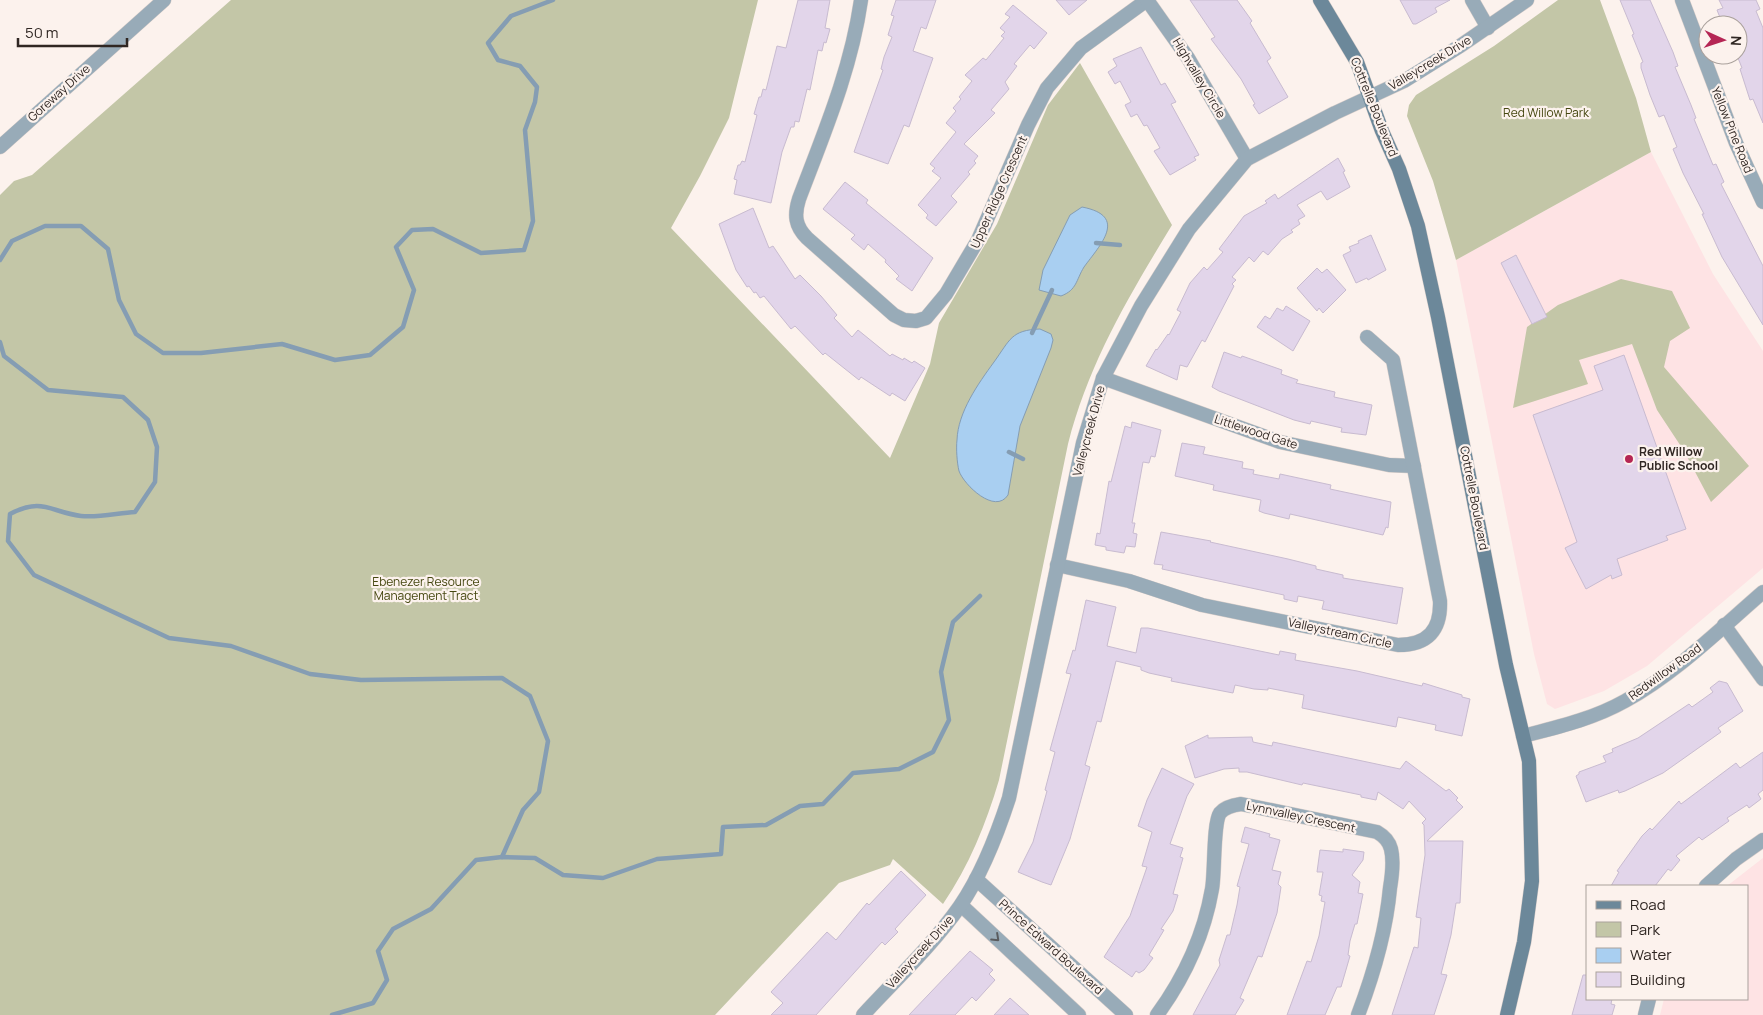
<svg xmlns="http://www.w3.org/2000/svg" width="1763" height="1015" viewBox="0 0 1763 1015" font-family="Manrope,sans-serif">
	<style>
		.education { fill: #fee3e4 }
		.green { fill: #c3c6a7 }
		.water { fill: #a9cff1; stroke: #859db3 }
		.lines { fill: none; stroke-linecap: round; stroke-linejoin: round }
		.stream { stroke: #859db3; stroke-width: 4.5 }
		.building { fill: #e2d5ea; stroke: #c8bbd0 }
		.minor-casing { stroke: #d7cdc9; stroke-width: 15 }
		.tertiary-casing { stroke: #d7cdc9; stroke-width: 15 }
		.secondary-casing { stroke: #d7cdc9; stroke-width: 15 }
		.minor { stroke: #98abb8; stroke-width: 14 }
		.tertiary { stroke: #98abb8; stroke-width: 14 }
		.secondary { stroke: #6c889a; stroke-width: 14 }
		.oneway { stroke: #5a5c5f }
		.poi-dot { fill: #b52654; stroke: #fcf2ed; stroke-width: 2 }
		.labels { text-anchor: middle; stroke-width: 4.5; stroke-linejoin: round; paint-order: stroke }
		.street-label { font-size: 12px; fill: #302723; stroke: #fcf2ed }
		.park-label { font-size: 12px; fill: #454710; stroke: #fcf2ed }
		.poi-label { font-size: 12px; font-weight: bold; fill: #302723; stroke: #fcf2ed; text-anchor: start }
	</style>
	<rect width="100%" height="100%" fill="#fcf2ed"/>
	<g class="education">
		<polygon points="1651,152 1713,274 1763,351 1763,568 1647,666 1604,691 1555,709 1547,704 1534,654 1456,260"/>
		<polygon points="1763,858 1763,1015 1660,1015 1664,999 1747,999 1747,886 1727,886"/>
	</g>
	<g class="green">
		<path d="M231,0h527l-29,118 -29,58 -29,52 219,230 40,-94 9,-41 58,-99 51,-119 32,-42 92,162c-43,71 -83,137 -104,219l-69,336c-13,44 -30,86 -56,124l-50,-45 -3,6 -51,18 -124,132h-715v-820l14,-14 18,-6z"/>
		<polygon points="1558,0 1600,0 1636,98 1651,152 1456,260 1433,181 1407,116 1409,105 1416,95 1494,46"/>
		<polygon points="1621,279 1672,291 1690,328 1670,341 1664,367 1749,466 1711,502 1684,451 1657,410 1632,344 1579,360 1588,384 1513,408 1527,327 1558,305"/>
	</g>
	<g class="water">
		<path d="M1082,207c47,9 18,38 2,60 -8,13 -7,23 -23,29l-22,-6 4,-20 27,-55z"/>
		<path d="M1040,329l11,5 2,6 -2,8 -31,78 -12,69c-13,20 -44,-10 -49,-24 -2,-8 -3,-23 -2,-31 1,-28 21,-56 37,-78 16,-22 17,-32 46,-33z"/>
	</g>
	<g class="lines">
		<g class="stream">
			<polyline points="1096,243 1120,245"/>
			<polyline points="0,260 12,241 45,226 81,226 108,249 119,300 136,334 163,353 201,353 282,344 335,360 370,355 403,327 414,290 396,247 412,230 433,229 481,253 524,250 533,221 525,130 535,102 537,87 520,66 498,60 488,43 511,16 553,0"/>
			<polyline points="1032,333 1052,290"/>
			<path d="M0,342l4,14 44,34 75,7 25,23 9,27 -2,35 -20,30c-17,1 -37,6 -54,4 -31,-4 -38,-19 -71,-2l-2,27 26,34 135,63 62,8 79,28 51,6 141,-2 28,18 18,45 -9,51 -16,18 -21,47"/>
			<polyline points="1009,452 1023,459"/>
			<polyline points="332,1015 373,1003 387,980 378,951 393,929 431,909 476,860 502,857 535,858 563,875 603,878 657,859 721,854 723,827 766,825 800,806 823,804 853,773 899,769 933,752 949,720 941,672 953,622 980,596"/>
		</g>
	</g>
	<g class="building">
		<polygon points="798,0 830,0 825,28 830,29 826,43 824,42 822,51 818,50 810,90 807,89 799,122 795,121 794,127 791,127 782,152 771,203 734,194 737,180 734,179 738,165 740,165 742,161 745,162 757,115 754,114 759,97 761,97 763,89 766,90 777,46 786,48"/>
		<polygon points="896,0 936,0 926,29 921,27 913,51 933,58 909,127 904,125 888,164 854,152 883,70 881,69 884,57 892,37 888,35 894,16 891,15"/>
		<polygon points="1056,0 1087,0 1069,15"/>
		<polygon points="1190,0 1237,0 1252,21 1250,23 1271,58 1267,61 1288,97 1259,114 1253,105 1255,104 1241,79 1211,39 1215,37"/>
		<polygon points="1400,0 1450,0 1435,8 1437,12 1416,24 1413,24"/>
		<polygon points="1620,0 1650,0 1673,52 1678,66 1675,67 1691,105 1696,118 1694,119 1713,165 1716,164 1724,182 1721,184 1763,266 1763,325 1722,257 1702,214 1704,214 1683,173 1673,149 1677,147 1664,115 1659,117 1650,95 1641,68 1641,63 1643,62 1632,35 1634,34"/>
		<polygon points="1719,0 1756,0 1760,9 1756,11 1763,28 1763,123 1753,99 1750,100 1740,69 1742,68 1738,58 1738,25 1723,25 1717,10 1723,8"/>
		<polygon points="1013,5 1047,33 1034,49 1030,45 1014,64 1017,66 1005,82 1009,89 991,110 995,113 964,144 978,156 974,161 976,163 968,172 970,174 951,196 957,202 936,226 926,218 928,215 918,205 941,178 932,171 935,168 930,164 956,132 946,123 956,111 953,108 961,99 959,97 972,81 965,75 983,58 986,60 1004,38 1001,36 1005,32 1000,28 1010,17 1005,14"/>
		<polygon points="1141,47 1161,85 1165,83 1176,102 1171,104 1199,155 1194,157 1196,160 1170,175 1154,151 1160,148 1147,125 1144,126 1137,114 1131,117 1125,105 1131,102 1120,81 1115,84 1108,72 1117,66 1113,59"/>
		<polygon points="1338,158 1345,171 1343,172 1350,187 1327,200 1321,191 1297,205 1305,216 1298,220 1300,224 1291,230 1293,232 1282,239 1268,255 1263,251 1254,262 1249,257 1232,277 1236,280 1232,284 1234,286 1205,342 1202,340 1187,367 1180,365 1177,380 1146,366 1156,349 1157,350 1168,334 1169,335 1181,312 1177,310 1190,283 1204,267 1207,270 1223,252 1219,249 1244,216 1267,203 1265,201 1275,194 1278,199"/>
		<polygon points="845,182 868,200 866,203 933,258 912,291 896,279 899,276 885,262 886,260 868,244 864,250 851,239 855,235 823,209"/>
		<polygon points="753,208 769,248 773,246 795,279 800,275 821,296 837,315 834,318 852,337 858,330 890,356 892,354 903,360 904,358 912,363 914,361 925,368 905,401 892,393 890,396 861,377 859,380 825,353 823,355 795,326 791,329 764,296 760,298 756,292 754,293 749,286 747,287 736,270 719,224"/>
		<polygon points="1371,235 1386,270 1368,280 1367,278 1356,283 1343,255 1351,251 1349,247 1359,243 1358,241"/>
		<polygon points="1516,255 1547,317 1532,324 1501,263"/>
		<polygon points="1317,268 1322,273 1327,269 1346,290 1323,313 1319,308 1317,311 1297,288"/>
		<polygon points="1286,306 1310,321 1293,351 1257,327 1265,316 1270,319 1277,308 1283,311"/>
		<polygon points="1224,352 1241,358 1242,356 1282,370 1281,374 1298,380 1296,383 1335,392 1334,397 1372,405 1366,435 1341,432 1342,428 1311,421 1310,424 1294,420 1219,391 1212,387"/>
		<polygon points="1624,355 1686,529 1666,536 1668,540 1617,559 1622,575 1612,579 1611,575 1586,589 1565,548 1577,542 1533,415 1603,390 1594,366"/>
		<polygon points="1132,422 1161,430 1155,457 1151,456 1149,463 1143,462 1132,523 1135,523 1133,533 1137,534 1135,547 1126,546 1124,553 1106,550 1106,547 1095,545 1097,533 1100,534 1109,481 1111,482 1125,426 1131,428"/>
		<polygon points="1182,443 1205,447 1203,454 1243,462 1242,468 1254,470 1253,474 1279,479 1280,474 1331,485 1330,489 1391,502 1388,528 1386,527 1383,535 1290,514 1289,519 1264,513 1259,511 1261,500 1213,490 1214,485 1175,476"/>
		<polygon points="1161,532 1211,541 1210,542 1288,559 1316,566 1316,569 1343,575 1343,578 1403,588 1397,624 1322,609 1324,601 1298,596 1297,602 1284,599 1284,595 1162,569 1163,565 1154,564"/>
		<polygon points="1086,600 1116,607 1107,646 1136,653 1141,628 1148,628 1279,655 1280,651 1296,654 1295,660 1357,671 1422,686 1423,683 1462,695 1462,697 1470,699 1462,736 1435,730 1436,725 1398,717 1396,727 1302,708 1304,695 1268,688 1268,690 1254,689 1235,685 1233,693 1171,681 1172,678 1149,673 1141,670 1141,667 1116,661 1101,722 1097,721 1085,765 1090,767 1070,839 1051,885 1042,882 1018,872 1033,842 1047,791 1045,790 1055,752 1050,750 1071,674 1066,673 1073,650 1075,651"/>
		<polygon points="1719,681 1727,683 1743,711 1718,728 1721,732 1663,773 1625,791 1619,793 1618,790 1586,802 1576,776 1579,774 1579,772 1606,762 1603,756 1613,752 1612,749 1638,738 1689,704 1692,707 1713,692 1710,688"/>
		<polygon points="1208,735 1208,738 1252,737 1253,742 1272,746 1273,742 1400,769 1406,761 1446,791 1449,789 1458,798 1456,800 1463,807 1427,841 1463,841 1460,903 1456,903 1451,935 1441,974 1447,975 1434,1015 1392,1015 1414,947 1418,948 1421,918 1416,917 1425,855 1424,825 1422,823 1426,819 1409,801 1403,809 1378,792 1376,800 1361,797 1361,795 1303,783 1302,785 1247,772 1239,772 1239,768 1224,769 1195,778 1185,746"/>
		<polygon points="1763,752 1763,790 1758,794 1761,799 1749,808 1747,805 1727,818 1729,821 1702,840 1699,837 1676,856 1680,860 1671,871 1668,869 1655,886 1611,886 1619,872 1617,871 1642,836 1650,828 1652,830 1679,801 1681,804 1736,763 1740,768"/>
		<polygon points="1162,768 1194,784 1187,796 1170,844 1183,848 1180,857 1183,858 1173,894 1178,895 1173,911 1161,929 1164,930 1149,955 1153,958 1144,970 1139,973 1136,971 1132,977 1104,957 1130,916 1147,867 1142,866 1152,832 1138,826 1147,800"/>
		<polygon points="1245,827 1270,834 1269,837 1280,840 1272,870 1281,872 1278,884 1281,887 1277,913 1262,957 1258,956 1240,998 1244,1000 1235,1015 1193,1015 1220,965 1219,960 1227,935 1230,935 1237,905 1240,887 1237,886 1249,844 1241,842"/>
		<polygon points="1343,849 1364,852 1363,860 1352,875 1360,882 1358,893 1363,894 1357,924 1355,924 1350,941 1348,955 1350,956 1341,987 1337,987 1325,1015 1287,1015 1307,961 1311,962 1319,936 1325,902 1321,901 1322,896 1319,895 1323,872 1317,872 1320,850 1343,852"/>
		<polygon points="901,871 926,895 895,929 898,932 885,945 882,942 816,1015 771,1015 783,1003 771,992 827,932 836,940 867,903 869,905"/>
		<polygon points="970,951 993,970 989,974 995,980 976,1001 972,997 955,1015 909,1015"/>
		<polygon points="1583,975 1587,975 1587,999 1612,999 1611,1004 1615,1005 1612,1015 1572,1015"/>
		<polygon points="1010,998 1029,1015 994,1015"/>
	</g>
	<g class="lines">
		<g class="minor-casing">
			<g id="minor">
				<path d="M861,0c-10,70 -37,133 -62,199 -5,16 -4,27 8,39l87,77 10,5 12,1 10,-3 20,-24 32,-54 50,-115 19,-37 34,-40 66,-48"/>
				<polyline points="1147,0 1188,58 1247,159"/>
				<polyline points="1472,0 1488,28"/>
				<polyline points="1682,0 1736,143 1763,202"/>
				<polyline points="1103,378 1280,442 1389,465 1414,466"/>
				<path d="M1057,565l72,16 73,24 196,40c30,0 43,-15 42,-44l-47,-241 -26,-23"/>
				<polyline points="1724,625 1763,679"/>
				<path d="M1523,736c35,-9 70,-17 102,-35 51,-28 94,-71 138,-109"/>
				<polyline points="976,879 1126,1015"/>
				<polyline points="1706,886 1736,859 1763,840"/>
				<polyline points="961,905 1079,1015"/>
				<path d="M863,1015c32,-35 69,-69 97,-109 22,-32 37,-71 49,-108l74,-355 20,-65 38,-72 48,-77 58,-70 88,-46 69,-32 56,-35 67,-46"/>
				<path d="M1157,1015c27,-37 47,-80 55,-126 3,-15 1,-66 8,-76 5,-6 14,-8 21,-9l136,28c7,4 12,9 14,17 3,12 1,27 -1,39 -4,44 -16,85 -32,127"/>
				<polyline points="1645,1015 1649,999"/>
			</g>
		</g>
		<g class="tertiary-casing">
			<polyline id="tertiary" points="0,147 164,0"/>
		</g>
		<g class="secondary-casing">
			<polyline id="secondary" points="1320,0 1357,62 1382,131 1399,169 1418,226 1438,317 1506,665 1529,761 1532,881 1524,942 1507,1015"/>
		</g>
		<use href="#minor" class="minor"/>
		<use href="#tertiary" class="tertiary"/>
		<use href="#secondary" class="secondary"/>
	</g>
	<defs><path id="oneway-chevron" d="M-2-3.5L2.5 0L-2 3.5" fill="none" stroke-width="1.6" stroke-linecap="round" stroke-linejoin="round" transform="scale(1.25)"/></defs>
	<use class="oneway" href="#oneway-chevron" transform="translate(996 938) rotate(43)"/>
	<circle class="poi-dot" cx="1629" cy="459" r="5"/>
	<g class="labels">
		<g class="street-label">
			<text transform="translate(1430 63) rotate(-31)" y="4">Valleycreek Drive</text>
			<text transform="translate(1199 78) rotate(59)" y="4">Highvalley Circle</text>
			<text transform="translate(59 93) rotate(-42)" y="4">Goreway Drive</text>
			<text transform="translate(1374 107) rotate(68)" y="4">Cottrelle Boulevard</text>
			<text transform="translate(1732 130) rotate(68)" y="4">Yellow Pine Road</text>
			<text transform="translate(999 192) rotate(-66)" y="4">Upper Ridge Crescent</text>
			<text transform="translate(1089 431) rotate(-75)" y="4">Valleycreek Drive</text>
			<text transform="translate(1256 432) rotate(18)" y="4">Littlewood Gate</text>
			<text transform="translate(1474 498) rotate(79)" y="4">Cottrelle Boulevard</text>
			<text transform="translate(1340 633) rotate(12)" y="4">Valleystream Circle</text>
			<text transform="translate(1665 672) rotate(-36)" y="4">Redwillow Road</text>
			<text transform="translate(1301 817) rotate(12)" y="4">Lynnvalley Crescent</text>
			<text transform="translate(1051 947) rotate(42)" y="4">Prince Edward Boulevard</text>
			<text transform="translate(920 952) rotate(-48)" y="4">Valleycreek Drive</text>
		</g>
		<g class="park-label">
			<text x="1546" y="117">Red Willow Park</text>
			<text x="426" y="586">Ebenezer Resource<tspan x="426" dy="14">Management Tract</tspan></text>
		</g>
		<g class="poi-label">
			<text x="1639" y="456">Red Willow<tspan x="1639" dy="14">Public School</tspan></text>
		</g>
	</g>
	<rect x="1586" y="885" width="162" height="115" fill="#fcf2ed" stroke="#aaa19c"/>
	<rect x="1596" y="901" width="25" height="8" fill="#6c889a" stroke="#aaa19c"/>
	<text x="1630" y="910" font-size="15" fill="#302723">Road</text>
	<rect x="1596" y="922" width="25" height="15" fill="#c3c6a7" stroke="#aaa19c"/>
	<text x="1630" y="935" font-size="15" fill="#302723">Park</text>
	<rect x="1596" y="948" width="25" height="15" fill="#a9cff1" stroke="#aaa19c"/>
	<text x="1630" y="960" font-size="15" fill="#302723">Water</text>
	<rect x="1596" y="972" width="25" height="15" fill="#e2d5ea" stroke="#aaa19c"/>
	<text x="1630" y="985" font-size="15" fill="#302723">Building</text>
	<g transform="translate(1723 40) rotate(93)"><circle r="24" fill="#fcf2ed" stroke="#aaa19c"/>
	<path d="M0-4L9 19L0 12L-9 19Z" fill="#b52654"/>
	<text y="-8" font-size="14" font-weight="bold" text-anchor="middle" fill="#302723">N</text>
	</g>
	<path d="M18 38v8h109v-8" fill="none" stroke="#302723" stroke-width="2.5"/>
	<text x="25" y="38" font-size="15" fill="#302723" stroke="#fcf2ed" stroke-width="4" paint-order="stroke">50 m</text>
</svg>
